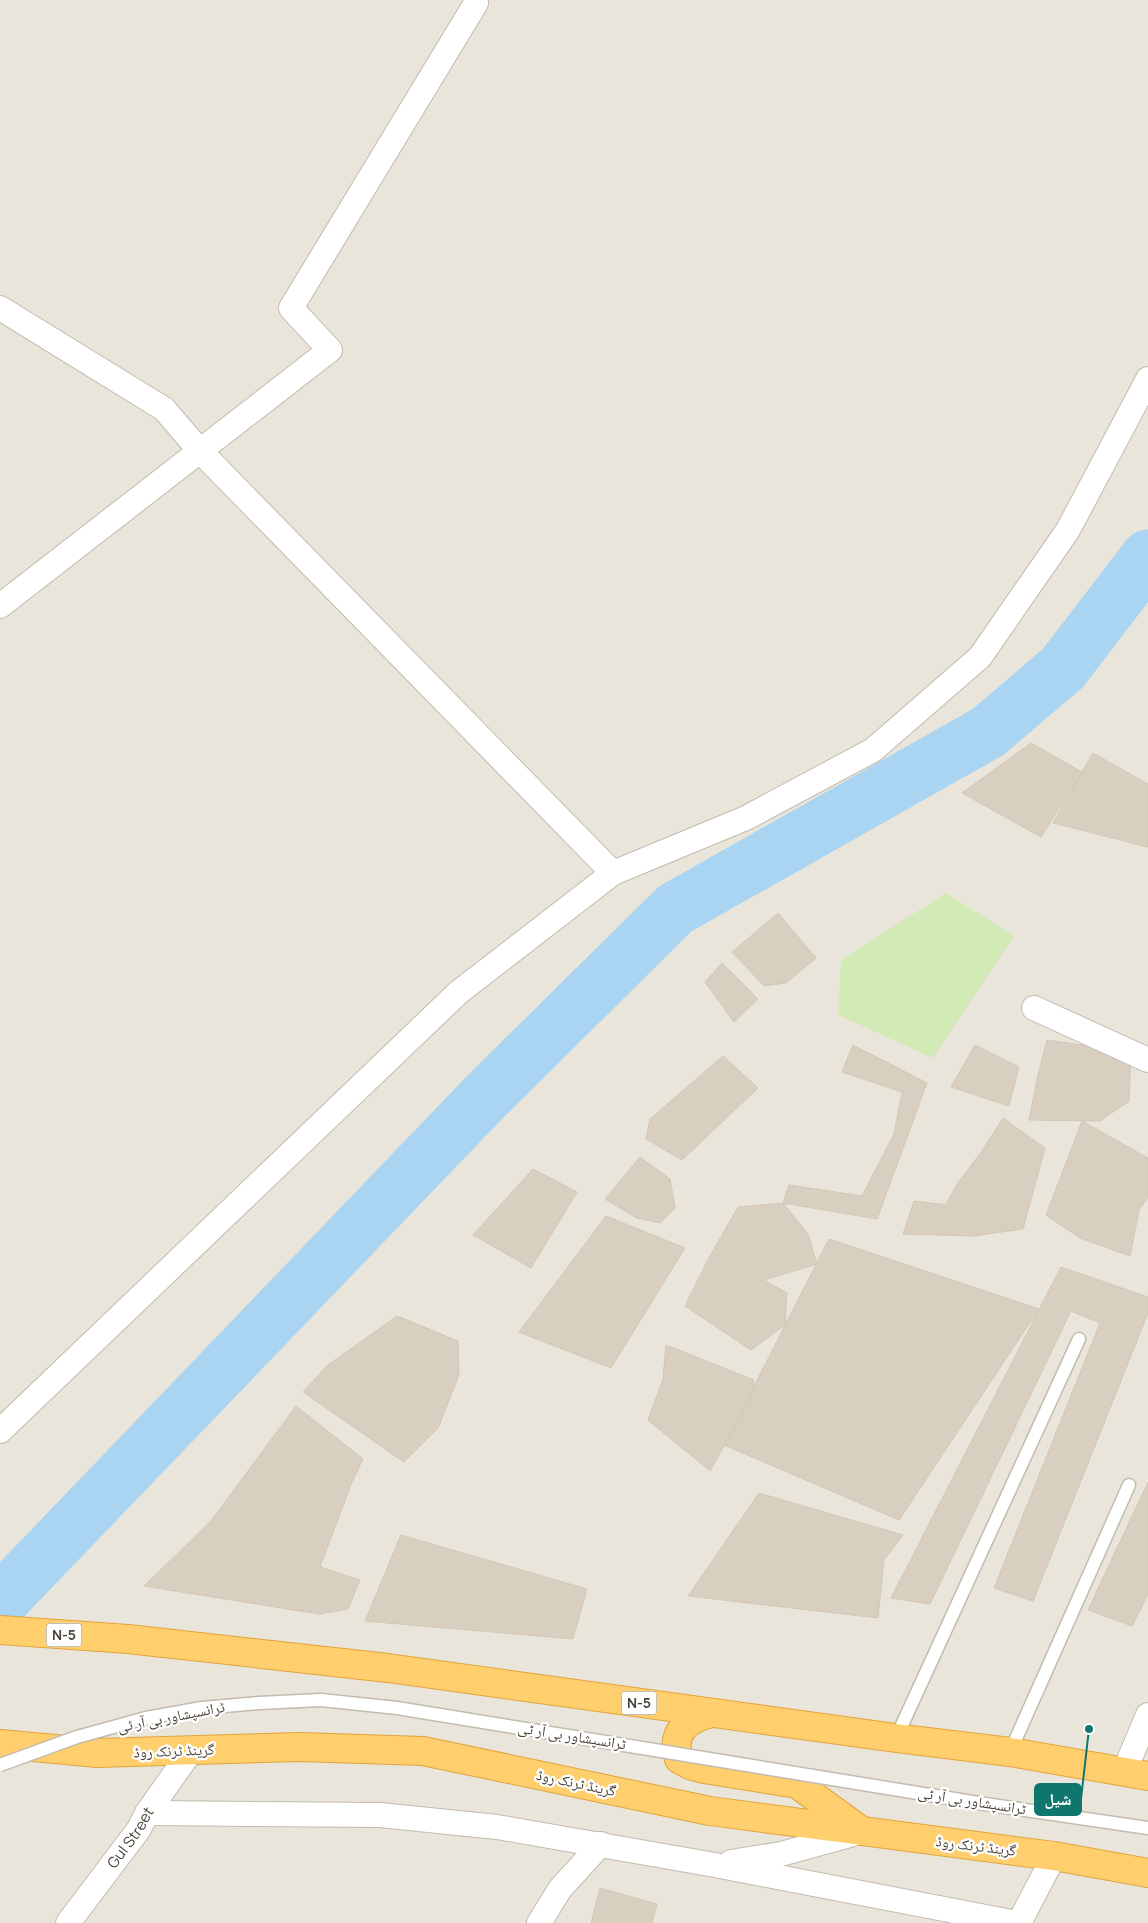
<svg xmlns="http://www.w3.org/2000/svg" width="1148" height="1923" viewBox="0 0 1148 1923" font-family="Manrope,'Noto Naskh Arabic',sans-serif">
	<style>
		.residential { fill: #eae5da }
		.green { fill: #d2eab5 }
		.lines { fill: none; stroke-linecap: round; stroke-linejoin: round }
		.river { stroke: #a9d4f2; stroke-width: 55 }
		.building { fill: #d8cfc1; stroke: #d3c7b4 }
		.lane-casing { stroke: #c2bbae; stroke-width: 15 }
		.street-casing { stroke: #c2bbae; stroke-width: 26 }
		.highway-casing { stroke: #e0a43c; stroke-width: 30 }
		.lane { stroke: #fff; stroke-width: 12 }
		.street { stroke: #fff; stroke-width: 24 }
		.highway { stroke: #ffcf6e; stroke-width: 28 }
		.lane-bridge-casing { stroke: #c2bbae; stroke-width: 15; stroke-linecap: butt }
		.lane-bridge { stroke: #fff; stroke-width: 12 }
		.labels { text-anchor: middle; stroke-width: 4.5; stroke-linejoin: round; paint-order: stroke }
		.shield { fill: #fff; stroke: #817c74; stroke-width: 1 }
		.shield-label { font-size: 14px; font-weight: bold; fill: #4b4439 }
		.street-label { font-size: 15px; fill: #4b4439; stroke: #fff }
		.leader { fill: none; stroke: #0f766e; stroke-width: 2 }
		.callout-dot { fill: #0f766e; stroke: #fff; stroke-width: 2 }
		.callout { fill: #0f766e; stroke: #0f766e; stroke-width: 2 }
		.callout-label { font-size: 16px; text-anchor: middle; font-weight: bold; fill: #fff }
	</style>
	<rect width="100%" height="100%" fill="#f6f3ec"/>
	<rect class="residential" x="0" y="0" width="1148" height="1923"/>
	<polygon class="green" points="946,893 1014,936 933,1058 838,1015 841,960"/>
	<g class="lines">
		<polyline class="river" points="0,1602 485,1097 675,909 988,732 1063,668 1148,557"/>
	</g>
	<g class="building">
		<polygon points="1031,743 1082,772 1041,837 962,793"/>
		<polygon points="1093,753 1148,784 1148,847 1053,823"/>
		<polygon points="778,913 816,958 786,983 764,986 732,952"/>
		<polygon points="722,963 758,999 734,1022 705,982"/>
		<polygon points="1047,1040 1131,1052 1129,1101 1100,1121 1029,1120 1038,1075"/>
		<polygon points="853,1045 927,1083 877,1219 783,1203 789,1185 862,1196 894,1134 902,1092 842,1072"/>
		<polygon points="975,1045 1019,1067 1009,1106 951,1087"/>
		<polygon points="723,1056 758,1088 682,1160 646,1139 650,1119"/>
		<polygon points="1003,1118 1045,1148 1023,1229 973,1236 903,1234 914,1201 946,1205 957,1184 982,1151"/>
		<polygon points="1082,1121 1148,1158 1148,1197 1139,1210 1130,1256 1080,1238 1046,1215"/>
		<polygon points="640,1157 670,1179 675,1208 660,1223 637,1218 605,1199"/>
		<polygon points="533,1169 577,1192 531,1268 473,1235"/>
		<polygon points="783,1203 808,1234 817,1264 764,1280 787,1293 785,1325 751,1350 685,1306 709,1258 738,1207"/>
		<polygon points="606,1216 685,1248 611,1368 519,1332"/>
		<polygon points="829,1239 1039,1309 899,1520 724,1445"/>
		<polygon points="1061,1267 1148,1297 1148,1313 1033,1601 994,1588 1100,1323 1071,1311 930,1604 891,1598"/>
		<polygon points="397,1316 458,1341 459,1375 438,1428 404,1462 303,1392 328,1365"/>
		<polygon points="666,1345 754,1380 750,1399 710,1471 648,1420 663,1379"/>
		<polygon points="296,1406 363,1459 352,1482 320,1567 360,1580 348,1609 319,1614 144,1586 211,1521"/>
		<polygon points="1148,1482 1148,1594 1132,1626 1088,1610"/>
		<polygon points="759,1493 903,1535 884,1560 878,1618 688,1596"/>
		<polygon points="401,1535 587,1589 573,1639 365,1621"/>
		<polygon points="600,1888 657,1904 652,1923 591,1923"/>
	</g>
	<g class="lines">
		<g class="lane-casing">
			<g id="lane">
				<polyline points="896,1738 1079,1339"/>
				<polyline points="1010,1752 1129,1485"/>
				<polyline points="985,1804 1148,1828"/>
			</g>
		</g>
		<g class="street-casing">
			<g id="street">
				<polyline points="0,308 164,409 200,451 613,873"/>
				<polyline points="0,606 330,350 291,308 476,3"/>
				<polyline points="1034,1008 1148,1060"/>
				<polyline points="0,1431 459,992 613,873 746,818 873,750 980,657 1068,530 1148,379"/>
				<polyline points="1124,1772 1148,1715"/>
				<polyline points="147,1813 380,1815 497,1827 715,1865 1017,1923"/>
				<polyline points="731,1862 781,1854 861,1832"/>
				<path id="s1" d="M68,1923l71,-94 8,-16 44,-62"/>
				<polyline points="539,1923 560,1889 601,1844"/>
				<polyline points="1019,1923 1054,1856"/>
			</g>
		</g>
		<g class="highway-casing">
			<g id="highway">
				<polyline points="0,1630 128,1639 388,1668 896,1738 1010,1752 1148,1776"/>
				<path d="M712,1713c-24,6 -42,18 -33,46l11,6 14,4 93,15 62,45"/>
				<polyline points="0,1744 98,1753 300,1747 423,1751 710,1811 1054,1856 1148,1873"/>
			</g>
		</g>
		<use href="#lane" class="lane"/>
		<use href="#street" class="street"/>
		<use href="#highway" class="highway"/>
		<g class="lane-bridge-casing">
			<polyline id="lane-bridge" points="0,1765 77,1737 146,1718 202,1708 259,1703 321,1700 397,1708 985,1804"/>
		</g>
		<use href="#lane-bridge" class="lane-bridge"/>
	</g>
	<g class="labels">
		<g class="shield">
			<rect x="46.5" y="1623.5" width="35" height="23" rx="4"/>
			<rect x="621.5" y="1691.5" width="35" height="23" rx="4"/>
		</g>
		<g class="shield-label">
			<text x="64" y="1640">N-5</text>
			<text x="639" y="1708">N-5</text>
		</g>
		<g class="street-label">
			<text transform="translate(171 1717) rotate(-11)" y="5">ٹرانسپشاور بی آر ٹی</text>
			<text transform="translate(572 1736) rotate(9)" y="5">ٹرانسپشاور بی آر ٹی</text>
			<text transform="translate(174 1751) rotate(-2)" y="5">گرینڈ ٹرنک روڈ</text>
			<text transform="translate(576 1783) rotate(12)" y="5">گرینڈ ٹرنک روڈ</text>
			<text transform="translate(972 1801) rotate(9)" y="5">ٹرانسپشاور بی آر ٹی</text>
			<text dy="5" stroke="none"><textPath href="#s1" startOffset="106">Gul Street</textPath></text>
			<text transform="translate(976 1846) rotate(7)" y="5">گرینڈ ٹرنک روڈ</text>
		</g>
	</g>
	<path class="leader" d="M1089 1729L1081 1799"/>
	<circle class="callout-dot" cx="1089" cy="1729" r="5"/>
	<rect class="callout" x="1035" y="1784" width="46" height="31" rx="5"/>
	<g class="callout-label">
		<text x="1058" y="1805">شیل</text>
	</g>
</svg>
